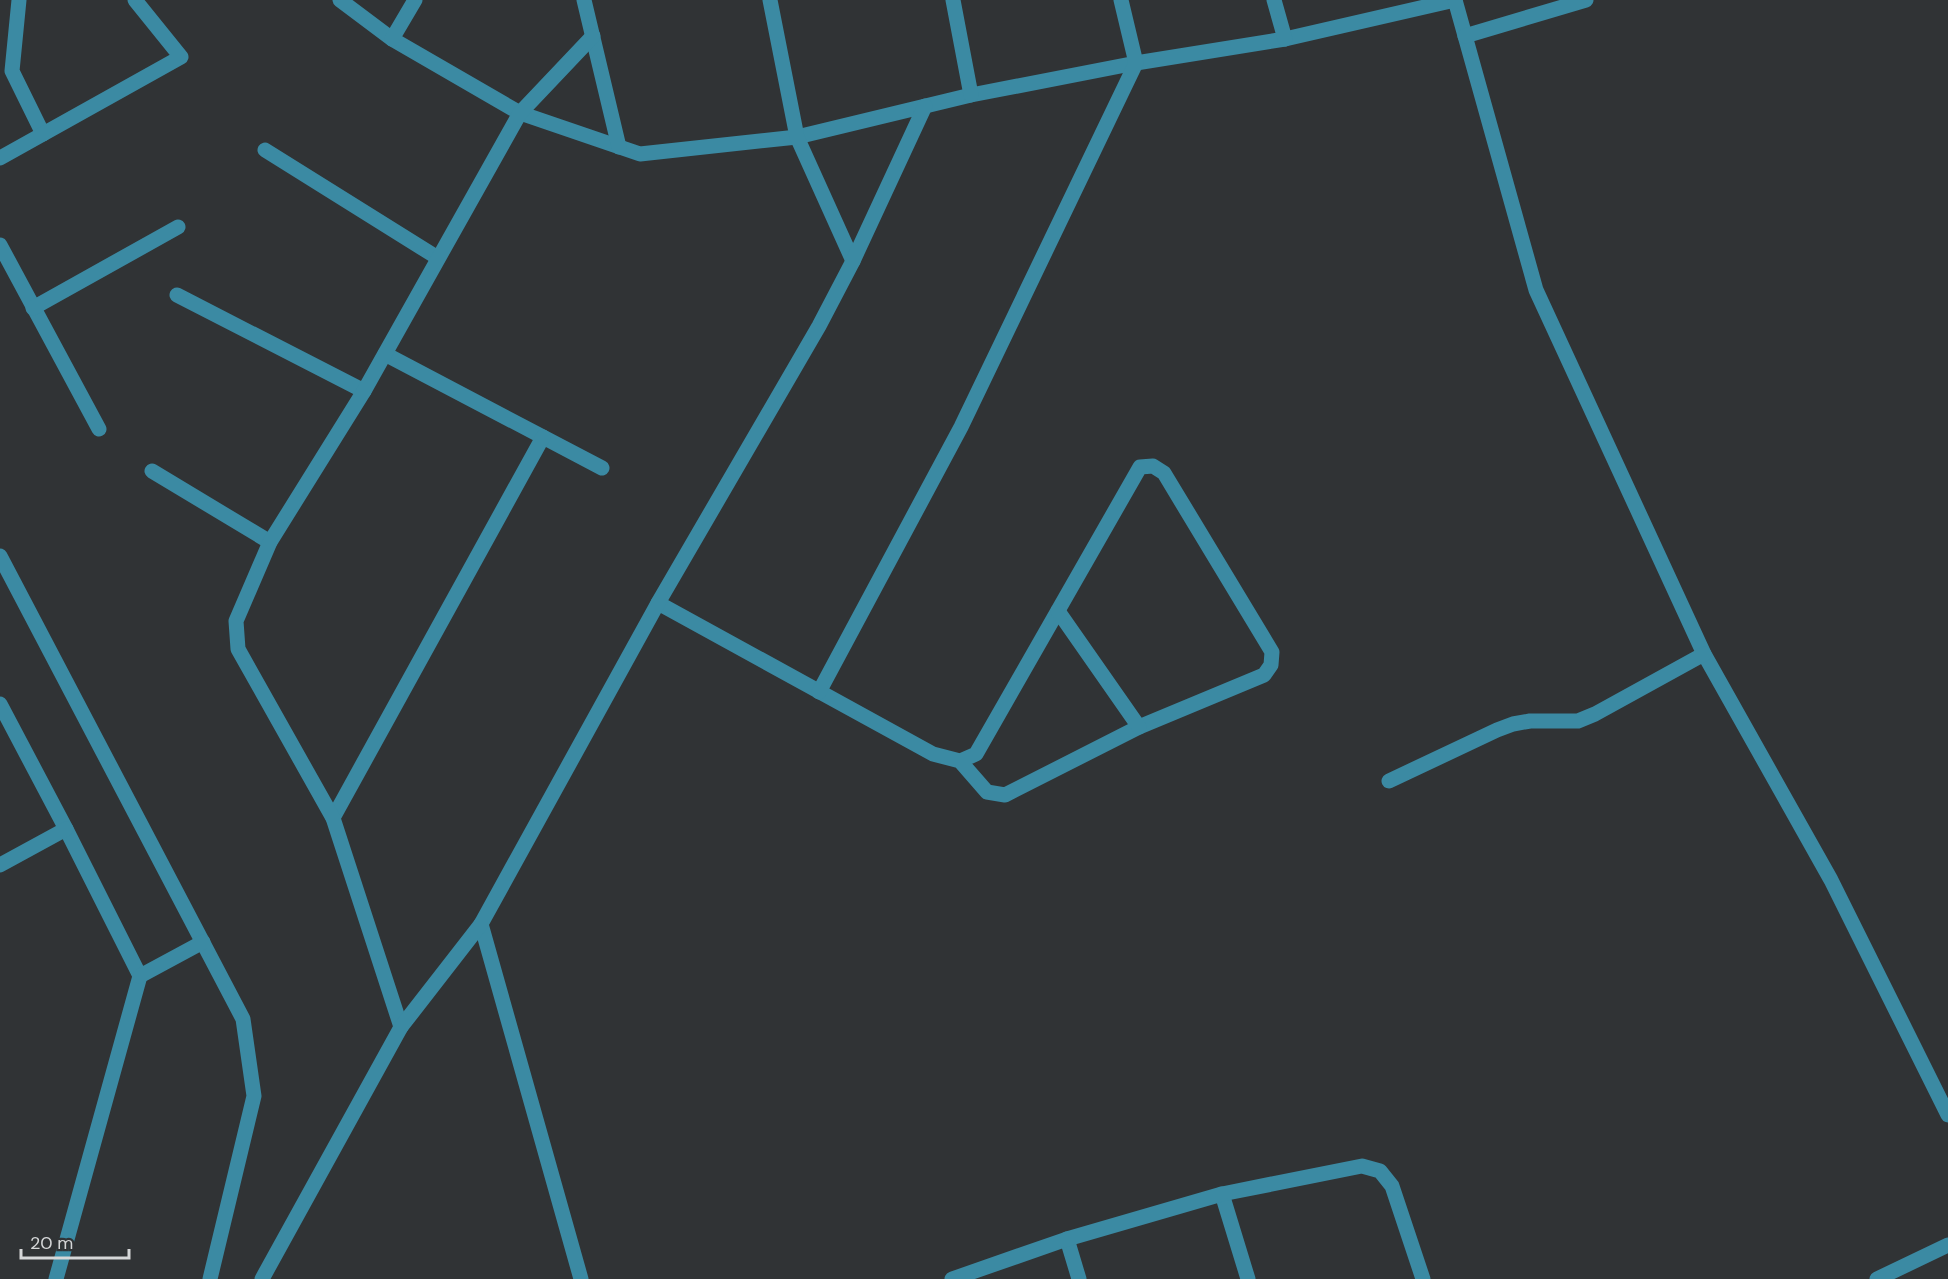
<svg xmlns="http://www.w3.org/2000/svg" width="1948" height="1279" viewBox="0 0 1948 1279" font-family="'DM Sans',sans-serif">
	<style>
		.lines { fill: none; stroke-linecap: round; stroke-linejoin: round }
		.minor { stroke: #3b8aa3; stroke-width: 15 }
	</style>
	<rect width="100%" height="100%" fill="#303335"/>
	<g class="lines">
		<g class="minor">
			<polyline points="19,0 12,71 43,134"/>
			<polyline points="340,0 392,39 520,113 640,154 797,137 971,95 1136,63 1285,39 1455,0"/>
			<polyline points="584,0 619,147"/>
			<polyline points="770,0 797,137 853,261"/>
			<polyline points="953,0 971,95"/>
			<polyline points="1274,0 1285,39"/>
			<polyline points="1455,0 1536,290 1704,654 1831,880 1948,1115"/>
			<polyline points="1465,36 1586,0"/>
			<polyline points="392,39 415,0"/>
			<polyline points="265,150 438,258"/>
			<polyline points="0,158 181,57 135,0"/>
			<polyline points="0,245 99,429"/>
			<polyline points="177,295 364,391"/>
			<polyline points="33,308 178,227"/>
			<polyline points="385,354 602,468"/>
			<polyline points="152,471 270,542"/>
			<polyline points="0,556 243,1019 254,1096 210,1279"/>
			<polyline points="658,603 933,754 960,761 976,754 1140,467 1153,466 1164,473 1272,652 1271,665 1264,675 1139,727 1005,795 987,792 960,761"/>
			<polyline points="1058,611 1139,727"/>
			<polyline points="819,692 961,427 1136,63 1121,0"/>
			<polyline points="0,704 66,829 140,976 56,1279"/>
			<polyline points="1389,781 1497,730 1513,724 1530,721 1578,721 1595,714 1704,654"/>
			<polyline points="333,818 543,437"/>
			<polyline points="0,865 66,829"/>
			<polyline points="481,924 581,1279"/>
			<polyline points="140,976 203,942"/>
			<polyline points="401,1027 333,818 238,649 236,621 270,542 364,391 520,113 593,36"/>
			<polyline points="1222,1194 1248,1279"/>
			<polyline points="1067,1239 1079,1279"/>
			<polyline points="262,1279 401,1027 481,924 658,603 819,326 853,261 925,106"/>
			<polyline points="952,1279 1067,1239 1222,1194 1362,1166 1380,1171 1392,1186 1423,1279"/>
			<polyline points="1877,1279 1948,1245"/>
		</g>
	</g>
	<path d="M21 1249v9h108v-9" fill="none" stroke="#d5d7d8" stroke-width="3"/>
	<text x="30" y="1249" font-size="18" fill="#d5d7d8" stroke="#303335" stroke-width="4.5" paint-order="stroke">20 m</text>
</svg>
